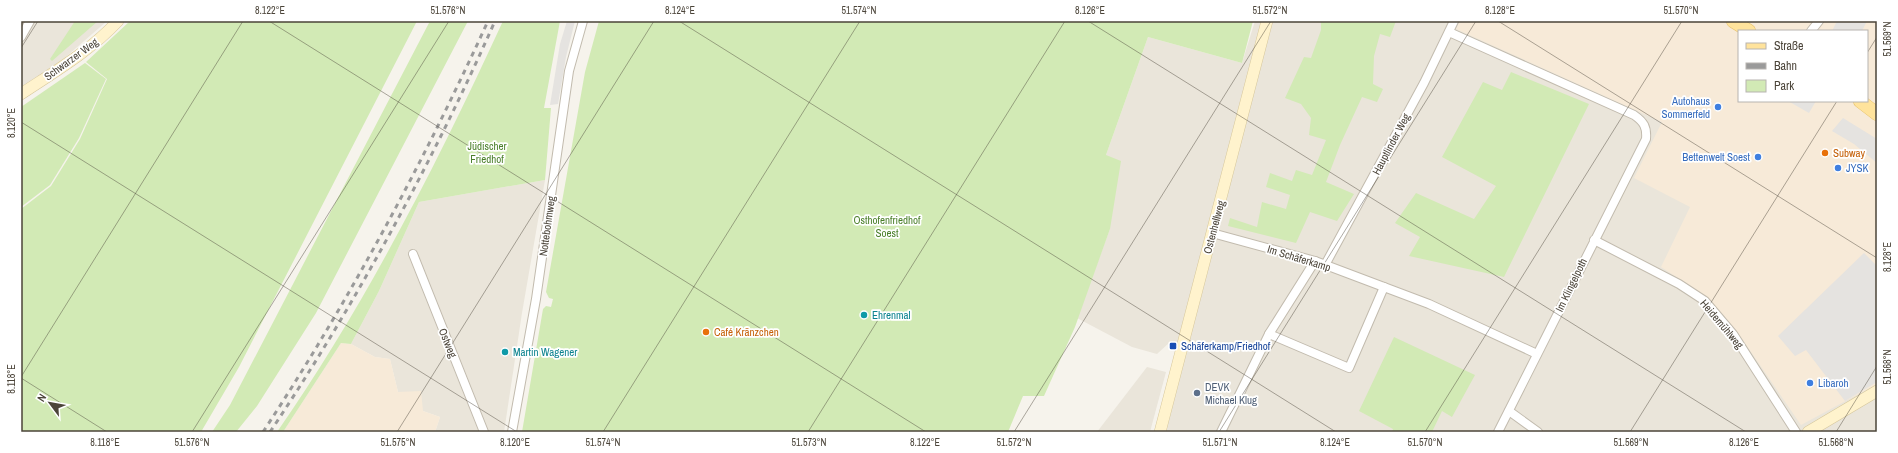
<svg xmlns="http://www.w3.org/2000/svg" width="1898" height="453" viewBox="0 0 1898 453" font-family="'Archivo Narrow',sans-serif">
	<style>
		.residential { fill: #eae5da; fill-rule: evenodd }
		.commercial { fill: #f7ead8; fill-rule: evenodd }
		.green { fill: #d2eab5 }
		.parking { fill: #e5e3e0 }
		.lines { fill: none; stroke-linecap: round; stroke-linejoin: round }
		.street-casing { stroke: #c2bbae; stroke-width: 10 }
		.secondary-casing { stroke: #d6c79b; stroke-width: 12 }
		.primary-casing { stroke: #e6c16a; stroke-width: 14 }
		.street { stroke: #fff; stroke-width: 8 }
		.secondary { stroke: #fff3cd; stroke-width: 11 }
		.primary { stroke: #ffe39c; stroke-width: 13 }
		.rail { stroke: #9a9a9a; stroke-width: 3; stroke-dasharray: 5 5; stroke-linecap: butt }
		.ticks { fill: none; stroke: #4b4439; stroke-width: 1; stroke-opacity: 0.45 }
		.shop-dot { fill: #3f7fe0; stroke: #fff; stroke-width: 1.5 }
		.food-dot { fill: #e8710a; stroke: #fff; stroke-width: 1.5 }
		.culture-dot { fill: #0f9aa8; stroke: #fff; stroke-width: 1.5 }
		.transit-dot { fill: #1a4fb4; stroke: #fff; stroke-width: 1.5 }
		.service-dot { fill: #5c6f8a; stroke: #fff; stroke-width: 1.5 }
		.labels { text-anchor: middle; stroke-width: 3.5; stroke-linejoin: round; paint-order: stroke }
		.street-label { font-size: 11px; fill: #4b4439; stroke: #fff }
		.shop-label { font-size: 11px; fill: #366cbe; stroke: #fff; text-anchor: end }
		.park-label { font-size: 11px; fill: #4a7f2a; stroke: #fff }
		.food-label { font-size: 11px; fill: #c56008; stroke: #fff; text-anchor: start }
		.culture-label { font-size: 11px; fill: #0d838f; stroke: #fff; text-anchor: start }
		.transit-label { font-size: 11px; fill: #164399; stroke: #fff; text-anchor: start }
		.service-label { font-size: 11px; fill: #4e5e75; stroke: #fff; text-anchor: start }
		.neatline { fill: none; stroke: #4b4439; stroke-width: 1.5 }
		.ticks-label { font-size: 10px; text-anchor: middle; fill: #4b4439 }
	</style>
	<rect width="100%" height="100%" fill="#f6f3ec"/>
	<g class="residential">
		<polygon points="21,21 107,21 21,96"/>
		<path d="M1255,21h622v411h-717l21,-83 -11,-7 -13,12 -25,-7 -55,-29 33,-89 -4,-74 42,-118 94,26zM1739,31h128v70h-128z"/>
		<polygon points="545,180 522,313 504,432 435,432 440,417 423,411 398,392 390,359 375,357 351,344 379,291 419,202"/>
		<polygon points="1147,367 1166,372 1150,432 1097,432"/>
	</g>
	<g class="commercial">
		<path d="M1460,21h417v363l-76,41 -63,-92 -31,-36 -46,-30 29,-60 -56,-29 28,-56 -206,-93zM1739,31h128v70h-128z"/>
		<polygon points="341,343 351,344 375,357 390,359 398,392 421,391 423,411 440,417 435,432 283,432"/>
	</g>
	<g class="green">
		<polygon points="75,21 98,21 52,61 50,59"/>
		<polygon points="130,21 417,21 239,367 201,432 21,432 21,209 51,186 80,139 107,79 86,62"/>
		<polygon points="430,21 468,21 316,313 257,406 236,432 212,432 230,405"/>
		<path d="M503,21h57l-16,87h7l-6,72 -126,22 -40,89 -28,53 -10,-1 -58,89h-6c89,-128 161,-270 226,-411z"/>
		<polygon points="599,21 1253,21 1242,63 1148,37 1106,155 1121,161 1110,229 1075,327 1044,396 1023,396 1008,432 522,432 543,309 546,306 551,307 553,299 549,298 546,292 585,72"/>
		<polygon points="1321,21 1396,21 1390,37 1380,34 1374,56 1373,84 1383,89 1377,102 1362,97 1340,145 1326,182 1354,194 1337,221 1310,212 1296,243 1228,226 1230,218 1257,227 1262,202 1286,209 1290,195 1266,187 1270,173 1292,181 1296,170 1312,175 1326,140 1309,135 1311,118 1301,104 1285,98 1304,57 1311,58 1321,30"/>
		<polygon points="85,63 106,79 79,138 50,185 21,207 21,107"/>
		<polygon points="1511,72 1589,104 1504,277 1409,256 1420,237 1395,223 1416,193 1474,219 1496,186 1442,157 1483,82 1502,90"/>
		<polygon points="1394,337 1475,375 1452,417 1442,411 1432,432 1392,432 1393,429 1359,411"/>
	</g>
	<g class="parking">
		<polygon points="567,21 575,21 566,57 558,104 550,105 560,44"/>
		<polygon points="1837,21 1867,21 1862,31 1832,31"/>
		<polygon points="1788,101 1816,101 1809,113"/>
		<polygon points="1843,118 1877,139 1877,163 1854,144 1832,131"/>
		<polygon points="1864,253 1877,266 1877,382 1845,401 1806,350 1795,356 1778,336"/>
	</g>
	<g class="lines">
		<g class="street-casing">
			<g id="street">
				<polyline points="1811,31 1819,21"/>
				<path d="M1449,32l185,83c10,7 13,12 12,24l-148,293"/>
				<polyline points="21,37 30,21"/>
				<polyline points="1212,233 1315,261 1429,304 1537,354"/>
				<polyline points="1594,240 1679,284 1705,301 1733,334 1796,432"/>
				<polyline points="413,254 484,432"/>
				<polyline points="1325,265 1424,83 1454,21"/>
				<polyline points="1269,334 1349,368 1384,287"/>
				<polyline points="1509,411 1538,432"/>
				<polyline points="512,432 536,299 569,71 583,21"/>
				<polyline points="1221,432 1269,334 1315,261"/>
			</g>
		</g>
		<g class="secondary-casing">
			<g id="secondary">
				<path d="M21,94c33,-22 69,-43 97,-73"/>
				<polyline points="1160,432 1267,21"/>
				<polyline points="1808,432 1877,391"/>
			</g>
		</g>
		<g class="primary-casing">
			<g id="primary">
				<polyline points="1733,21 1749,31"/>
				<polyline points="1860,101 1877,114"/>
			</g>
		</g>
		<use href="#street" class="street"/>
		<use href="#secondary" class="secondary"/>
		<use href="#primary" class="primary"/>
		<g class="rail">
			<path d="M263,432c86,-131 160,-269 225,-411"/>
			<path d="M270,432c85,-127 163,-271 225,-411"/>
		</g>
	</g>
	<path class="ticks" d="M269,21l657,411M679,21l657,411M1088,21l658,411M1498,21l379,237M21,48l17,-27M1867,53l10,-16M21,122l496,310M21,377l222,-356M21,378l86,54M192,432l257,-411M397,432l257,-411M603,432l257,-411M808,432l257,-411M1014,432l257,-411M1219,432l257,-411M1425,432l257,-411M1630,432l207,-331M1836,432l41,-66"/>
	<g class="shop-dot">
		<circle cx="1718" cy="107" r="4"/>
		<circle cx="1758" cy="157" r="4"/>
		<circle cx="1838" cy="168" r="4"/>
		<circle cx="1810" cy="383" r="4"/>
	</g>
	<g class="food-dot">
		<circle cx="1825" cy="153" r="4"/>
		<circle cx="706" cy="332" r="4"/>
	</g>
	<g class="culture-dot">
		<circle cx="864" cy="315" r="4"/>
		<circle cx="505" cy="352" r="4"/>
	</g>
	<rect class="transit-dot" x="1169" y="342" width="8" height="8" rx="2"/>
	<circle class="service-dot" cx="1197" cy="393" r="4"/>
	<g class="labels">
		<g class="street-label">
			<text transform="translate(71 59) rotate(-36)" y="4">Schwarzer Weg</text>
			<text transform="translate(1391 144) rotate(-62)" y="4">Hauptlinder Weg</text>
			<text transform="translate(547 226) rotate(-82)" y="4">Nottebohmweg</text>
			<text transform="translate(1214 227) rotate(-75)" y="4">Ostenhellweg</text>
			<text transform="translate(1299 258) rotate(17)" y="4">Im Schäferkamp</text>
			<text transform="translate(1571 285) rotate(-64)" y="4">Im Klingelpoth</text>
			<text transform="translate(1722 324) rotate(50)" y="4">Heidemühlweg</text>
			<text transform="translate(448 343) rotate(68)" y="4">Ostweg</text>
		</g>
		<g class="shop-label">
			<text x="1710" y="105">Autohaus<tspan x="1710" dy="13">Sommerfeld</tspan></text>
			<text x="1750" y="161">Bettenwelt Soest</text>
			<text x="1846" y="172" text-anchor="start">JYSK</text>
			<text x="1818" y="387" text-anchor="start">Libaroh</text>
		</g>
		<g class="park-label">
			<text x="487" y="150">Jüdischer<tspan x="487" dy="13">Friedhof</tspan></text>
			<text x="887" y="224">Osthofenfriedhof<tspan x="887" dy="13">Soest</tspan></text>
		</g>
		<g class="food-label">
			<text x="1833" y="157">Subway</text>
			<text x="714" y="336">Café Kränzchen</text>
		</g>
		<g class="culture-label">
			<text x="872" y="319">Ehrenmal</text>
			<text x="513" y="356">Martin Wagener</text>
		</g>
		<g class="transit-label">
			<text x="1181" y="350">Schäferkamp/Friedhof</text>
		</g>
		<g class="service-label">
			<text x="1205" y="391">DEVK<tspan x="1205" dy="13">Michael Klug</tspan></text>
		</g>
	</g>
	<rect width="1898" height="453" fill="none" stroke="#ffffff" stroke-width="44"/>
	<rect x="1738" y="30" width="130" height="72" fill="#ffffff" stroke="#b7b4b0"/>
	<rect x="1746" y="43" width="20" height="6" fill="#ffe39c" stroke="#b7b4b0"/>
	<text x="1774" y="50" font-size="12" fill="#4b4439">Straße</text>
	<rect x="1746" y="63" width="20" height="6" fill="#9a9a9a" stroke="#b7b4b0"/>
	<text x="1774" y="70" font-size="12" fill="#4b4439">Bahn</text>
	<rect x="1746" y="80" width="20" height="12" fill="#d2eab5" stroke="#b7b4b0"/>
	<text x="1774" y="90" font-size="12" fill="#4b4439">Park</text>
	<g transform="translate(50 403) rotate(302)" stroke="#ffffff" stroke-width="3" paint-order="stroke">
	<path d="M0-3L7 15L0 10L-7 15Z" fill="#4b4439"/>
	<text y="-6" font-size="11" font-weight="bold" text-anchor="middle" fill="#4b4439">N</text>
	</g>
	<rect x="22" y="22" width="1854" height="409" class="neatline"/>
	<g class="ticks-label">
		<text x="270" y="14">8.122°E</text>
		<text x="448" y="14">51.576°N</text>
		<text x="680" y="14">8.124°E</text>
		<text x="859" y="14">51.574°N</text>
		<text x="1090" y="14">8.126°E</text>
		<text x="1270" y="14">51.572°N</text>
		<text x="1500" y="14">8.128°E</text>
		<text x="1681" y="14">51.570°N</text>
		<text transform="translate(1887 39) rotate(-90)" y="4">51.569°N</text>
		<text transform="translate(11 123) rotate(-90)" y="4">8.120°E</text>
		<text transform="translate(1887 257) rotate(-90)" y="4">8.128°E</text>
		<text transform="translate(1887 367) rotate(-90)" y="4">51.568°N</text>
		<text transform="translate(11 379) rotate(-90)" y="4">8.118°E</text>
		<text x="105" y="446">8.118°E</text>
		<text x="192" y="446">51.576°N</text>
		<text x="398" y="446">51.575°N</text>
		<text x="515" y="446">8.120°E</text>
		<text x="603" y="446">51.574°N</text>
		<text x="809" y="446">51.573°N</text>
		<text x="925" y="446">8.122°E</text>
		<text x="1014" y="446">51.572°N</text>
		<text x="1220" y="446">51.571°N</text>
		<text x="1335" y="446">8.124°E</text>
		<text x="1425" y="446">51.570°N</text>
		<text x="1631" y="446">51.569°N</text>
		<text x="1744" y="446">8.126°E</text>
		<text x="1836" y="446">51.568°N</text>
	</g>
</svg>
